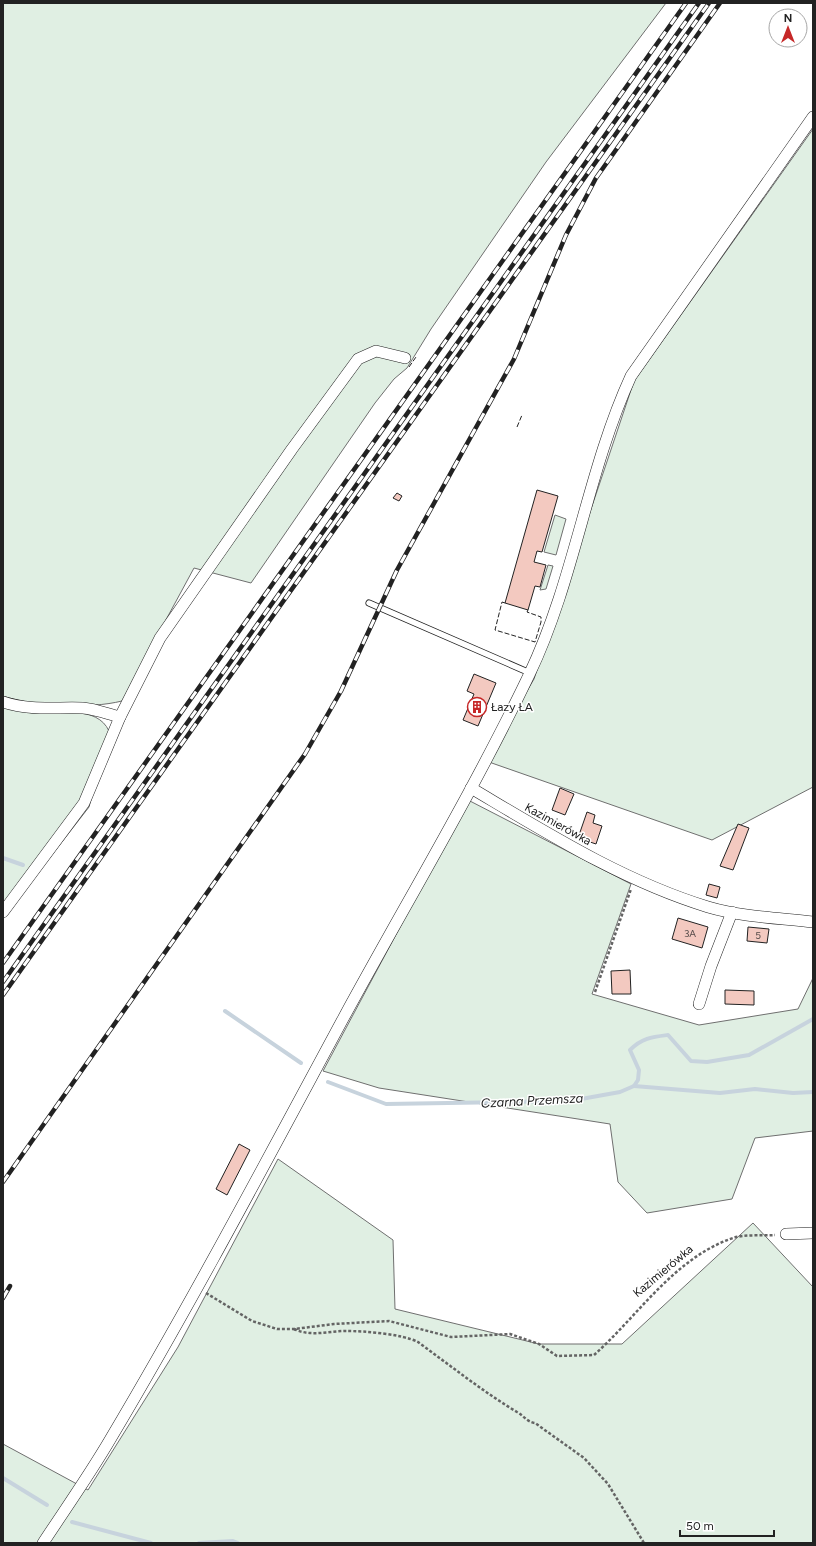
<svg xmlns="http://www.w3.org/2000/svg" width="816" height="1546" viewBox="0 0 816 1546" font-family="Figtree,sans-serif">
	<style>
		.green { fill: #e0efe3; stroke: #6f6f6f }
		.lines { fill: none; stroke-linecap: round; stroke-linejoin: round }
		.stream { stroke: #c7d3dd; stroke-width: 4 }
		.building { fill: #f3c9c0; stroke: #222 }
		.lane-casing { stroke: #222; stroke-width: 7 }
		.street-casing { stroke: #222; stroke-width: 12 }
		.path { stroke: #646464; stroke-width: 2.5; stroke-dasharray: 3 2; stroke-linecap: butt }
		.lane { stroke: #fff; stroke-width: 5.5 }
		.street { stroke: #fff; stroke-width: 11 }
		.rail-casing { stroke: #222; stroke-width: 4.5 }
		.rail { stroke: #fff; stroke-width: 3; stroke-dasharray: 9; stroke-linecap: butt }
		.fence { stroke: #222; stroke-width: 1; stroke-dasharray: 5 2; stroke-linecap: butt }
		.labels { text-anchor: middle; stroke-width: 3; stroke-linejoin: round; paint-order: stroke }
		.number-label { font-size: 10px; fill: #564c4a }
		.poi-label { font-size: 12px; fill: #222; stroke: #fff; text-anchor: start }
		.street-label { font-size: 12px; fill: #222; stroke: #fff }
		.water-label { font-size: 13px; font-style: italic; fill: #222; stroke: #fff }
	</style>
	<rect width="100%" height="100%" fill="#fff"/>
	<g class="green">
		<path d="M3,3h663l-120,159 -115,167 -24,39 -13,11 -19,24 -124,180 -57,-15 -72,133c-32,8 -88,6 -119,-5z"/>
		<polygon points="813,129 813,787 712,840 486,761 534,679 634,381"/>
		<polygon points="555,515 566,519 556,555 544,552"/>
		<polygon points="548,565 553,566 546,589 540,590"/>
		<path d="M3,706c11,3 22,7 33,7 23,1 61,-8 73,18l-20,76 -86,111z"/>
		<polygon points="468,800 631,884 592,994 699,1025 798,1009 813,978 813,1131 755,1138 732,1199 647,1213 618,1182 610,1124 379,1088 323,1071"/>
		<polygon points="278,1159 393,1240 395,1309 539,1344 622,1344 753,1223 813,1287 813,1543 3,1543 3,1444 88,1490 178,1347"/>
	</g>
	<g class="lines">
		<g class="stream">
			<polyline points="3,858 23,865"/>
			<polyline points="225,1011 301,1063"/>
			<path d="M328,1082l58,22 184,-3 50,-9 14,-6 4,-6 1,-10 -9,-20c12,-12 22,-13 38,-15l23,26 16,1 42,-7 64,-36"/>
			<polyline points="634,1086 720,1093 755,1089 793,1093 813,1092"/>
			<polyline points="3,1478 47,1505"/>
			<polyline points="72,1522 151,1543"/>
			<polyline points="199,1543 233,1541 238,1543"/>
		</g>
	</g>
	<g class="building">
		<polygon points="537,490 558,496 542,552 537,551 534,562 546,565 540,587 535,586 528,610 505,603"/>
		<polygon points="397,493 402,496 399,501 393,498"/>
		<polygon points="474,674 496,683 478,726 463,720 474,694 467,691"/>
		<polygon points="560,788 574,794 565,815 552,810"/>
		<polygon points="587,812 595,815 593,823 602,826 596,844 578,838"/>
		<polygon points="738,824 749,828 733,870 720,866"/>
		<polygon points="709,884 720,887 717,898 706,895"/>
		<polygon points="678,918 708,927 702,948 672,939"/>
		<polygon points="748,927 769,929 767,943 747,941"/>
		<polygon points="630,970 631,994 612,994 611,971"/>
		<polygon points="725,990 754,991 754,1005 725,1004"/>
		<polygon points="239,1144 250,1150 227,1195 216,1189"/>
	</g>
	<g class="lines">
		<g class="lane-casing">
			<polyline id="lane" points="369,603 530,673"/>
		</g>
		<g class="street-casing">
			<g id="street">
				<path d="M3,702c28,9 52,5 80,6 12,1 25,6 37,9"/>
				<path d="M471,788c76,45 152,93 237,119 34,10 71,11 105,15"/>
				<polyline points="3,912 84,803 120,717 160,638 292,449 358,359 376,351 405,358"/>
				<polyline points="699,1004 711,966 732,912"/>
				<polyline points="786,1234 813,1233"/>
				<path d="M43,1543c23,-35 47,-69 68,-105 82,-138 157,-280 233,-421 62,-114 129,-225 185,-342 46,-96 58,-203 102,-299l182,-259"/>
			</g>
		</g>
		<g class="path">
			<polyline points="595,992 631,889"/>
			<path d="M206,1293l46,28 25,8h17l40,-5 55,-3 62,16 59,-3 29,10 18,12 37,-1c44,-39 80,-97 139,-117 12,-4 29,-2 42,-3"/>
			<path d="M294,1329c17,8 34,2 52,2 19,0 56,3 72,11 33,24 64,49 99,70 7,4 10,10 18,11l49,35 24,26 36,59"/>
		</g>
		<use href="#lane" class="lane"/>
		<use href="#street" class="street"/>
		<g class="rail-casing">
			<g id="rail">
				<polyline points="3,963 686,3"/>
				<polyline points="3,982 699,3"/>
				<polyline points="3,995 709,3"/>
				<polyline points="3,1182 305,754 341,691 397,570 514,359 566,235 596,178 720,3"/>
				<polyline points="3,1298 10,1286"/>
			</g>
		</g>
		<use href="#rail" class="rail"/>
		<g class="fence">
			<polyline points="409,367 416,357"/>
			<polyline points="517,427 522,415"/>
			<polyline points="505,603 502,602 495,630 535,642 541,622 541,617 527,612 528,610"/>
		</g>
	</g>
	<defs>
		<g id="building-ring" transform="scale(1)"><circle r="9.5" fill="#fff" stroke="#c62828" stroke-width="1.5"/><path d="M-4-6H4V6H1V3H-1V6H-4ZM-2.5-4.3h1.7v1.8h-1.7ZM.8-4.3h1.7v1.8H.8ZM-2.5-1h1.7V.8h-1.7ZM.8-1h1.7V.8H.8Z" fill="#c62828"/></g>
	</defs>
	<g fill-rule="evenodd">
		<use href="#building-ring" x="477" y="707"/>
	</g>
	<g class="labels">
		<g class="number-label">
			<text x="690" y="937">3A</text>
			<text x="758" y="939">5</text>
		</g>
		<g class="poi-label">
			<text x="491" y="711">Łazy ŁA</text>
		</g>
		<g class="street-label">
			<text transform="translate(558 824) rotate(29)" y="4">Kazimierówka</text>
			<text transform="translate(663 1271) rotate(-40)" y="4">Kazimierówka</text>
		</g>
		<g class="water-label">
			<text transform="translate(532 1100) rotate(-3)" y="5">Czarna Przemsza</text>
		</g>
	</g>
	<rect width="816" height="1546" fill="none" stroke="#222222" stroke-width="8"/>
	<g transform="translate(788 28)"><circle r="19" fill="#ffffff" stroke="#a7a7a7"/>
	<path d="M0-3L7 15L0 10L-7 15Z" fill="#c62828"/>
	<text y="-6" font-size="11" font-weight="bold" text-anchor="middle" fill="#222222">N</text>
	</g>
	<path d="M680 1530v6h94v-6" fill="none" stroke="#222222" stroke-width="2"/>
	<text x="686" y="1530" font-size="12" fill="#222222" stroke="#ffffff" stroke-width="3" paint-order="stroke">50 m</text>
</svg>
